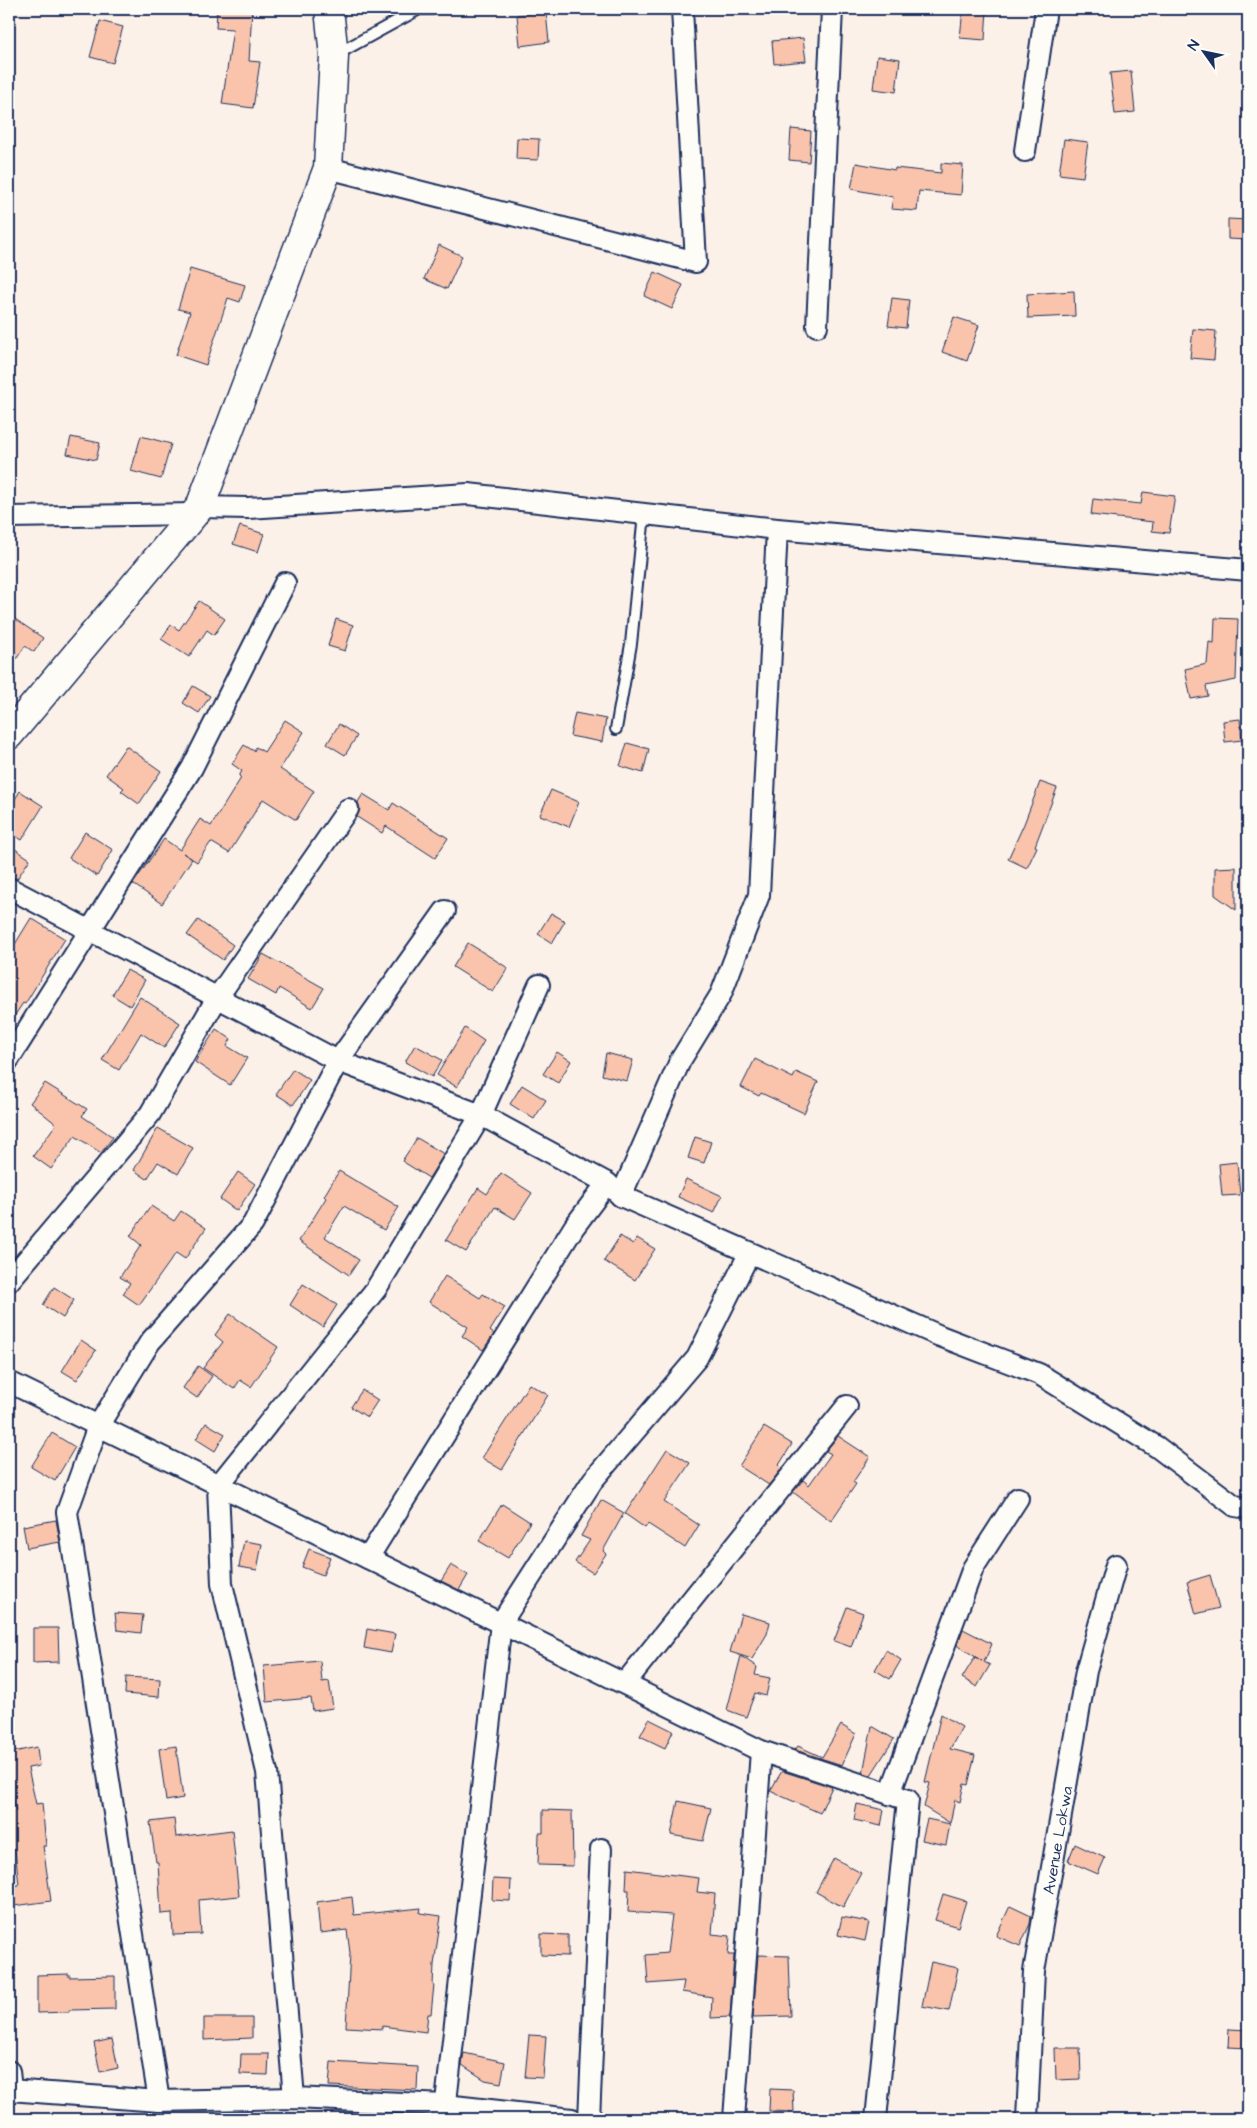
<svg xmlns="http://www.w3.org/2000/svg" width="1257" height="2128" viewBox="0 0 1257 2128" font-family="'Architects Daughter',sans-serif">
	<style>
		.building { fill: #f9c4ab; stroke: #1b2f5e }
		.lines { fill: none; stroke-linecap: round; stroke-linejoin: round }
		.lane-casing { stroke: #1b2f5e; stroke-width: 14 }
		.street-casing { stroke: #1b2f5e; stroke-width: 24 }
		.secondary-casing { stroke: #1b2f5e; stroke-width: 31 }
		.lane { stroke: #fdfcf7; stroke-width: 10 }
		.street { stroke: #fdfcf7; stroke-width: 20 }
		.secondary { stroke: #fdfcf7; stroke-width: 28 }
		.labels { text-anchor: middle; stroke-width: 4; stroke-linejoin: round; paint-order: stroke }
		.street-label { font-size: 16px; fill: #1b2f5e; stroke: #fdfcf7 }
	</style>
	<rect width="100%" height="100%" fill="#fcf1e8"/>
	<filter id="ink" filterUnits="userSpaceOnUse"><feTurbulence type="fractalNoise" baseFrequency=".02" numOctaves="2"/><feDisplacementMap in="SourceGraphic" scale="10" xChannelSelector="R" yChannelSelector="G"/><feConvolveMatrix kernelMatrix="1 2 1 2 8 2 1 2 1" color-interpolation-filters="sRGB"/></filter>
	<g filter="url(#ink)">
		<g class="building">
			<polygon points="217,9 252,9 249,61 260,62 253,108 222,104 233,29 216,28"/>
			<polygon points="963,9 987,9 985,40 960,38"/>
			<polygon points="546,12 549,42 520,46 517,15"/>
			<polygon points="100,21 123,27 113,63 90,57"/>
			<polygon points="803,38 806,61 774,64 772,41"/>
			<polygon points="877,56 900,59 896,92 873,89"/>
			<polygon points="1131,71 1135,112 1115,114 1110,73"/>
			<polygon points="791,129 811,131 809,162 789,160"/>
			<polygon points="517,138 539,139 538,160 516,159"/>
			<polygon points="1064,139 1088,142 1083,177 1059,174"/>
			<polygon points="856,163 895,170 895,168 941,173 941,163 963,165 961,195 919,191 917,211 891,209 893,197 851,189"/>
			<polygon points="1228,219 1248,220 1248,240 1228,239"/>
			<polygon points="439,245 462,256 447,289 424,279"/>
			<polygon points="190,269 245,285 240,302 228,298 206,365 176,355 190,312 178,309"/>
			<polygon points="655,272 683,285 672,309 644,296"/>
			<polygon points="1074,291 1075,316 1028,318 1027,294"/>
			<polygon points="892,298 909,300 906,328 888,326"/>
			<polygon points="954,317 979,325 967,361 942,352"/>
			<polygon points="1193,329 1216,331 1214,360 1190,358"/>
			<polygon points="141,436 171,444 161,479 131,471"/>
			<polygon points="71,437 100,443 96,460 67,454"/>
			<polygon points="1143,492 1175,496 1169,533 1152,531 1153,522 1091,515 1093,499 1141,504"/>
			<polygon points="240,526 264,534 258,552 233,544"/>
			<polygon points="199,601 225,619 214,635 207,630 189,657 161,639 171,625 179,630"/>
			<polygon points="9,615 43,638 34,652 25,646 9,670"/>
			<polygon points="1215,618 1238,619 1236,680 1206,686 1208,696 1191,699 1185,669 1207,664 1209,642 1214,643"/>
			<polygon points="336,619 353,625 345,651 328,646"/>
			<polygon points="193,686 210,696 199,713 183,703"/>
			<polygon points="575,713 606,719 602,742 570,736"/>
			<polygon points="1240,719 1242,740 1225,742 1223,721"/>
			<polygon points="285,720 304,732 280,769 314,791 296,820 263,799 229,853 211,842 197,862 183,853 192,859 162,904 133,884 164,839 180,850 200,819 211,826 241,778 239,776 242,771 232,764 244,745 254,751 256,747 264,752"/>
			<polygon points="339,724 357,736 345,755 327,744"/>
			<polygon points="627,743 649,749 643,773 620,766"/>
			<polygon points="126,746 161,771 139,804 121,791 124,788 106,775"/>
			<polygon points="1040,782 1057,788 1035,846 1037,847 1027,868 1008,859 1024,824"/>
			<polygon points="551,790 579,802 569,827 540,815"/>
			<polygon points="20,791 43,806 22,840 9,832 9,809"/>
			<polygon points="363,794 389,810 393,803 448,838 435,858 386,826 382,833 357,817 360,809 358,802"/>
			<polygon points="85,832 113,850 97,876 69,858"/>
			<polygon points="9,845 30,859 17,879 9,876"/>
			<polygon points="1236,867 1236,910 1215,895 1215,868"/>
			<polygon points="551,913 565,921 552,943 538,934"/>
			<polygon points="31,918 65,939 25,1004 23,1003 9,1024 9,954"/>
			<polygon points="198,920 233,945 223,960 187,935"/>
			<polygon points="468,943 508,968 493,992 453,967"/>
			<polygon points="263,954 324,988 312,1008 279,988 276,995 248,979"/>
			<polygon points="127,970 145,980 130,1006 112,995"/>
			<polygon points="140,997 180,1023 164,1048 141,1033 119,1070 102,1060"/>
			<polygon points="465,1028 484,1041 457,1087 437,1075"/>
			<polygon points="216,1029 231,1039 227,1046 247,1058 230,1085 195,1062"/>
			<polygon points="415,1045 442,1060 432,1077 405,1062"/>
			<polygon points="557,1052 571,1061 558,1083 543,1074"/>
			<polygon points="606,1053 633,1060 627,1081 602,1075"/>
			<polygon points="755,1059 793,1078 796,1072 818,1082 804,1113 761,1093 759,1096 741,1087"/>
			<polygon points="293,1069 310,1080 293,1105 276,1094"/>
			<polygon points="45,1083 87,1109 82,1116 113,1137 101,1153 75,1136 51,1169 33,1156 56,1124 30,1103"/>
			<polygon points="522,1085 546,1100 534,1119 510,1104"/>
			<polygon points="158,1128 193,1148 178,1174 158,1162 147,1179 134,1170"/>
			<polygon points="695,1137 711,1142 704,1163 688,1158"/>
			<polygon points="417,1138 444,1154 429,1178 402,1161"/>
			<polygon points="1237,1162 1240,1195 1222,1196 1219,1164"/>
			<polygon points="339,1171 399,1207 384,1230 344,1206 325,1237 359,1260 349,1275 299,1241 326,1198 324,1196"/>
			<polygon points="238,1172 255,1184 237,1211 220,1199"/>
			<polygon points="501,1173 532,1193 515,1219 495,1207 466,1252 446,1240 478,1188 487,1194"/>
			<polygon points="686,1179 722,1196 714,1213 678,1197"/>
			<polygon points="151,1206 174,1221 181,1211 206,1228 185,1259 176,1253 139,1305 123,1294 130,1283 120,1277 141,1245 130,1236"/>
			<polygon points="620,1236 633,1244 637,1238 655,1249 635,1280 604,1261"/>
			<polygon points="445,1276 480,1298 483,1294 505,1307 490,1331 494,1334 483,1350 462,1336 468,1327 429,1302"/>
			<polygon points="303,1284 337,1305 323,1327 290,1305"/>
			<polygon points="54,1287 74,1300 63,1318 43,1305"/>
			<polygon points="230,1314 278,1347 251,1387 240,1380 234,1389 203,1368 223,1342 215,1335"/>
			<polygon points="81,1340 96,1350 77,1380 62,1371"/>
			<polygon points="198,1366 212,1376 197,1398 183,1388"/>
			<polygon points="529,1384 548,1395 502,1470 482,1458"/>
			<polygon points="362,1390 378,1400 367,1417 351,1407"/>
			<polygon points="206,1423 225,1434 215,1451 196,1439"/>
			<polygon points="764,1427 792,1444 779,1465 782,1468 769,1485 739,1466"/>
			<polygon points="52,1433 75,1447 55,1481 31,1467"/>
			<polygon points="838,1436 870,1457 853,1482 856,1484 831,1521 793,1492 803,1480 809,1485 831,1454 826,1451"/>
			<polygon points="667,1449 690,1463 664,1502 699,1525 685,1548 648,1524 645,1528 625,1514"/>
			<polygon points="601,1500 624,1513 603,1551 606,1554 593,1573 575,1562 590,1540 581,1536"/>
			<polygon points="502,1504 530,1522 508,1558 479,1541"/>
			<polygon points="56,1520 60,1542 27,1548 23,1526"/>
			<polygon points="244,1541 262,1544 257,1570 239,1567"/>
			<polygon points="309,1549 330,1557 323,1575 302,1567"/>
			<polygon points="451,1565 468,1575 459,1590 441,1581"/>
			<polygon points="1210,1575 1219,1608 1196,1614 1187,1582"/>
			<polygon points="847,1607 863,1613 851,1647 834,1641"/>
			<polygon points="115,1613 143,1615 141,1633 117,1630"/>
			<polygon points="741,1614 770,1622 767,1634 752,1659 730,1652"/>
			<polygon points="33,1628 58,1628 59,1662 33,1663"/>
			<polygon points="367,1629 395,1634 391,1653 364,1648"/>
			<polygon points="963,1629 992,1644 984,1662 990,1665 977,1687 962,1678 975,1657 982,1661 957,1645"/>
			<polygon points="886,1650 901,1660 890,1679 875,1670"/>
			<polygon points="741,1656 757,1667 755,1675 770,1678 766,1696 755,1693 746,1717 727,1710"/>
			<polygon points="320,1661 322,1682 329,1681 333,1708 313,1711 311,1698 267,1702 264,1666"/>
			<polygon points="126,1677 160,1679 159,1697 125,1694"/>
			<polygon points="941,1714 962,1727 950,1749 975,1755 968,1785 964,1784 960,1802 955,1800 950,1823 924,1807 930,1783 925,1782"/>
			<polygon points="649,1719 673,1731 665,1748 640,1736"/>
			<polygon points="841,1725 856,1734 842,1765 795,1750 798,1746 822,1757"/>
			<polygon points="872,1726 894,1739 871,1775 863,1773"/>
			<polygon points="176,1746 183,1798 166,1801 159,1749"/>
			<polygon points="37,1747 39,1766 28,1768 36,1804 42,1803 46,1846 43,1846 51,1901 14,1906 12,1886 19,1885 15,1850 11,1850 9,1833 9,1812 16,1811 9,1778 9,1753"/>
			<polygon points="782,1771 832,1787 820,1813 770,1791"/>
			<polygon points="678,1801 711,1808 703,1841 671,1835"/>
			<polygon points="857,1804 884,1810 881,1826 854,1820"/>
			<polygon points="543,1810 572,1811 573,1866 538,1865 539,1833 543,1833"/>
			<polygon points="174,1819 176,1837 232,1830 239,1896 199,1900 201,1934 173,1935 172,1913 161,1914 158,1862 156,1862 150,1822"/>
			<polygon points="927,1819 950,1824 946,1845 922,1840"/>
			<polygon points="1075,1844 1105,1858 1098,1874 1068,1861"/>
			<polygon points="834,1858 861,1873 843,1907 816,1892"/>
			<polygon points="627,1869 699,1878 697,1892 715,1894 712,1934 730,1936 728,1955 734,1955 730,2017 711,2018 712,1997 682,1992 684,1981 648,1984 646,1955 667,1953 672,1915 628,1912 629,1890 626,1890"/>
			<polygon points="493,1879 511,1880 510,1901 492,1900"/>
			<polygon points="943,1894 966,1901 958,1927 935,1920"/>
			<polygon points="352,1897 354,1915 421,1908 420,1913 441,1916 434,1965 433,1985 434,1985 431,2014 428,2014 426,2032 382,2026 382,2029 346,2027 350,1953 347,1930 320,1933 317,1902"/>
			<polygon points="1010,1906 1031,1916 1030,1924 1020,1946 996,1936"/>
			<polygon points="842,1917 869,1922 865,1941 838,1935"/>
			<polygon points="541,1934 568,1935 568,1956 541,1955"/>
			<polygon points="758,1955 789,1956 791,2016 753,2017"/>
			<polygon points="931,1962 958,1968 949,2011 922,2006"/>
			<polygon points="69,1974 69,1977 115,1976 115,2009 69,2010 69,2012 37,2013 37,1975"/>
			<polygon points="204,2018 252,2018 252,2038 204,2040"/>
			<polygon points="1229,2029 1248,2030 1248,2048 1228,2047"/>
			<polygon points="529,2035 546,2036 543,2078 525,2077"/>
			<polygon points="112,2039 118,2068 100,2072 94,2043"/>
			<polygon points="1055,2048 1080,2048 1081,2079 1056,2080"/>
			<polygon points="464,2053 505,2062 501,2083 485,2080 462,2065"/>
			<polygon points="241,2054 269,2054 268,2075 240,2074"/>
			<polygon points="331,2062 418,2067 417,2090 329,2086"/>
			<polygon points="770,2089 793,2090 794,2112 769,2111"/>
		</g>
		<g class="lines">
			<g class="lane-casing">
				<g id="lane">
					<polyline points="337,54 419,9 432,9"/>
					<polyline points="616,729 631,644 644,514"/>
				</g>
			</g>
			<g class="street-casing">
				<g id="street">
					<polyline points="1025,151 1046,9"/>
					<polyline points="328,168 696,262 682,9"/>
					<polyline points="817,326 832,9"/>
					<polyline points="200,507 248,508 468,494 777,529 1248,570"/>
					<polyline points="9,517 195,514"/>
					<polyline points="9,888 338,1061 481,1115 607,1183 574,1227 368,1558"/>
					<polyline points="9,1059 192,768 285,583"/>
					<polyline points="607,1183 621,1196 940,1336 1039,1374 1157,1447 1235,1506 1248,1508"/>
					<polyline points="621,1196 680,1061 721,994 759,895 777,529"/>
					<polyline points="9,1281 150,1114 217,998 348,809"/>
					<polyline points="9,1382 761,1751 908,1800 876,2119"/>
					<polyline points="625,1683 847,1406"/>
					<polyline points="890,1794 973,1568 1018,1498"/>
					<polyline points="9,2071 11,2090"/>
					<polyline points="9,2090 159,2101 294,2098 445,2105 572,2119"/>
					<polyline points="294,2098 267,1772 222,1584 218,1486 376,1289 481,1115 539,985"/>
					<polyline points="159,2101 67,1512 98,1426 150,1342 253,1224 338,1061 445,911"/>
					<polyline points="444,2119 501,1623 593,1480 697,1358 749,1254"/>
					<polyline points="589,2119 601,1849"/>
					<polyline points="734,2119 761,1751"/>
					<polyline points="1027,2119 1034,1971 1086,1671 1116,1565"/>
				</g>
			</g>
			<g class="secondary-casing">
				<polyline id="secondary" points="9,735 200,507 328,168 334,56 329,9"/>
			</g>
			<use href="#lane" class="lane"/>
			<use href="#street" class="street"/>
			<use href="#secondary" class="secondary"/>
		</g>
	</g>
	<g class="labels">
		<g class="street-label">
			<text transform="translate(1057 1840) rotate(-80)" y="6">Avenue Lokwa</text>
		</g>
	</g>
	<rect width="1257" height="2128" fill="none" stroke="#fdfcf7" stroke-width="30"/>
	<rect x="15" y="15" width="1227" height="2098" fill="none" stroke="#1b2f5e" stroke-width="2" filter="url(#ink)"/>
	<g transform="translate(1204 52) rotate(303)" stroke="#fdfcf7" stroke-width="4" paint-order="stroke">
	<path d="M0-4L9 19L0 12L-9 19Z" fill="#1b2f5e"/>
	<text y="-8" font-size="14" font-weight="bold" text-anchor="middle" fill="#1b2f5e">N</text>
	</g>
</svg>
